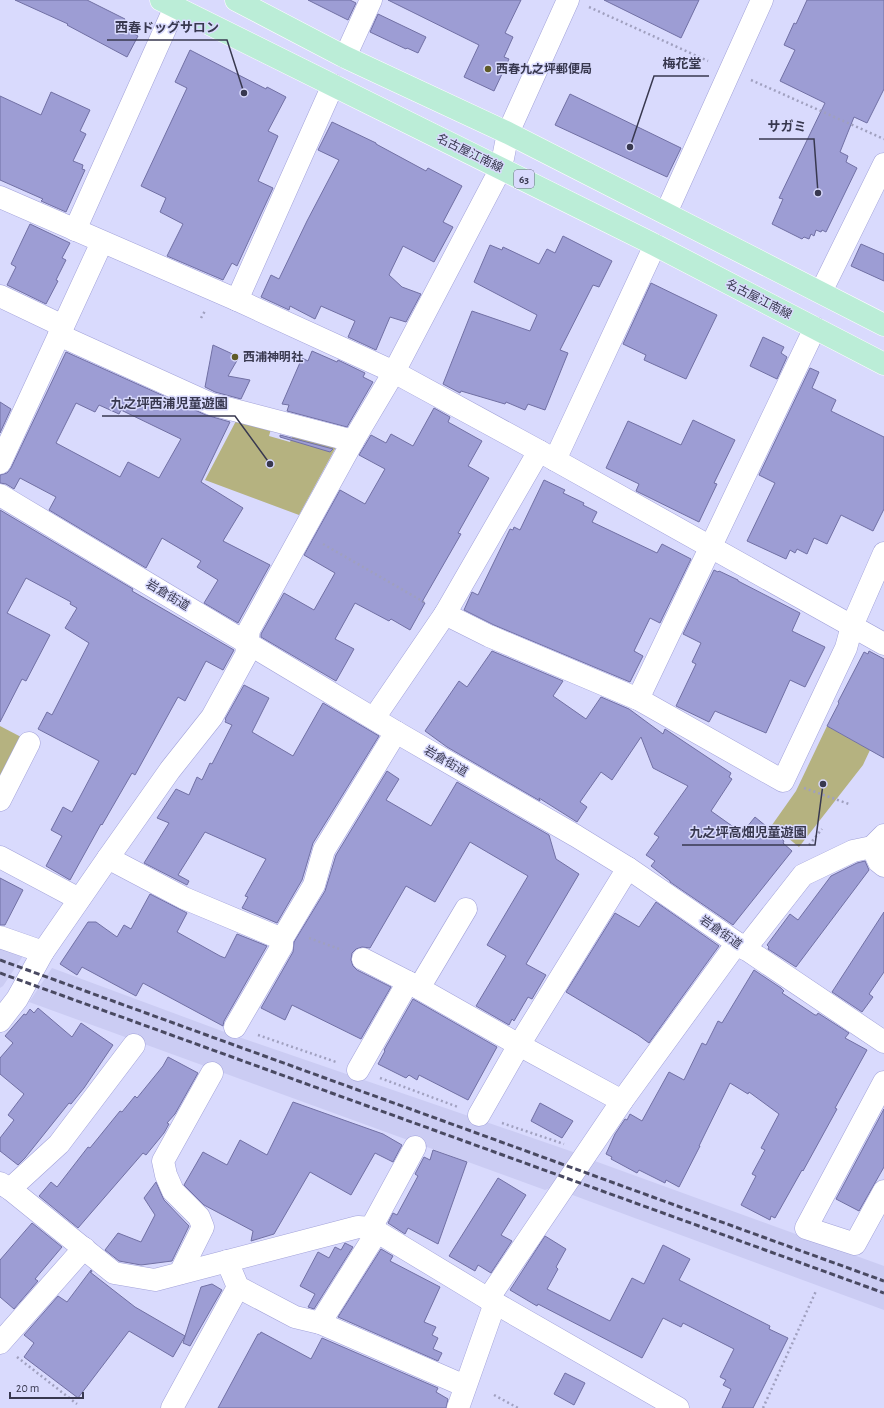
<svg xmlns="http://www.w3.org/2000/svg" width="884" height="1408" viewBox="0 0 884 1408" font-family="'Alegreya Sans','Noto Sans JP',sans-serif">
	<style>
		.built { fill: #cbccf3 }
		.green { fill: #b5b280 }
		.building { fill: #9d9dd4; stroke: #7170a4; fill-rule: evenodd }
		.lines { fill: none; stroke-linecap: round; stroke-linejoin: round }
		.minor-casing { stroke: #a2a2d9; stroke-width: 23 }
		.major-casing { stroke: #fff; stroke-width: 23 }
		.path { stroke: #a0a0bf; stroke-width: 2.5; stroke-dasharray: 2 3; stroke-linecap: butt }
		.minor { stroke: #fff; stroke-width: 22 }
		.major { stroke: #bbedd7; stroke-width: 22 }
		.rail { stroke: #494961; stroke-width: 3; stroke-dasharray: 6 3; stroke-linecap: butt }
		.poi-dot { fill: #5f5b27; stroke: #d9dafd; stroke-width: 1.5 }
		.labels { text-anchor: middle; stroke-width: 3; stroke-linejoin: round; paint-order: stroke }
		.shield { fill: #d9dafd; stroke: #686983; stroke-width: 1 }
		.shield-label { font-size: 11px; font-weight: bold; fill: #38384f }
		.poi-label { font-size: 12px; font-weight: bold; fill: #38384f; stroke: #d9dafd; text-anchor: start }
		.street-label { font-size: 12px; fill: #38384f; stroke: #d9dafd }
		.leader { fill: none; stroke: #38384f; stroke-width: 1.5 }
		.callout-dot { fill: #38384f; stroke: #d9dafd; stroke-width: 1.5 }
		.callout-label { font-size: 13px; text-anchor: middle; font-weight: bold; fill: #38384f; stroke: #d9dafd; stroke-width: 3; stroke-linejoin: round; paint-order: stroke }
	</style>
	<rect width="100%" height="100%" fill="#d9dafd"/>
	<g class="built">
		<polygon points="0,946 23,956 3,986 0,988"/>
		<polygon points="52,968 230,1034 576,1153 557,1186 545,1190 29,1002"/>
		<polygon points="592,1160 884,1266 884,1310 567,1193"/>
	</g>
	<g class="green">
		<polygon points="237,419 271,429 269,436 290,442 293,435 336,447 299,515 205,480"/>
		<polygon points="0,726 23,738 0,782"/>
		<polygon points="827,726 870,750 863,765 799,847 772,825 796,791"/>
	</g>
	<g class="building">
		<polygon points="15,0 87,0 125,19 121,27 138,36 127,57 67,25 68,24"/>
		<polygon points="308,0 350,0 356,3 348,20"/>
		<polygon points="388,0 521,0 505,33 513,37 504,57 509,59 494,91 464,77 479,45"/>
		<polygon points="604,0 699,0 681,38"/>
		<polygon points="807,0 884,0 884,89 867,123 854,117 840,152 848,156 846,162 857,168 826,232 822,230 821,232 816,230 814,236 811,234 809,239 804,237 802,239 772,224 783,199 779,198 825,103 780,81 795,50 784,45 794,23 796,24"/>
		<polygon points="378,14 426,37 418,53 407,48 406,49 370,32"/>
		<polygon points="190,50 266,89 267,87 286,97 268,131 278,136 258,181 273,188 237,266 232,263 223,280 167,256 183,224 160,212 166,198 141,186 187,88 175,82"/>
		<polygon points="51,92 90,110 80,131 86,134 73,161 83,165 82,169 85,170 66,212 41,201 43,199 0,180 0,96 41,115"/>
		<polygon points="570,94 681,148 667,177 555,125"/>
		<polygon points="332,122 376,143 376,144 426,171 428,168 462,186 443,222 453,227 434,262 403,246 389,275 402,287 421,294 406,322 390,317 376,350 348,337 355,321 321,306 315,319 290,306 289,310 261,297 271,275 279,279 307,221 339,160 318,150"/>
		<polygon points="30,224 70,243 62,258 66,260 56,280 58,281 46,304 7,285 16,267 11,264"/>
		<polygon points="563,236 612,261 599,287 593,285 560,350 568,353 545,410 528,404 525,410 506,402 505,404 461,391 460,393 443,384 472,311 530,331 537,315 474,282 490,245 502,250 503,247 539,264 547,249 555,253"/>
		<polygon points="861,244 884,254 884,281 851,266"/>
		<polygon points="651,283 717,315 686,379 644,360 646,355 623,344"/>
		<polygon points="763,337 784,347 781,353 787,357 777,379 750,366"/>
		<polygon points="213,345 239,357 228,376 250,380 241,399 215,392 205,387"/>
		<polygon points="312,351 337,362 338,360 365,373 363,377 373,382 347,427 287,411 289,405 282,404 302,358 308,361"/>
		<path d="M66,352l140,63 24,7 -29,60 42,26 -20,33 47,24 -32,58 -34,-20 14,-23 -21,-13 4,-6 -39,-23 -16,30 -97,-58 7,-13 -36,-19 -6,11 -8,-5 -6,-1v-8l7,-2 4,-5zM76,403l19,9 4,-7 20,9 2,-4 60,29 -22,39 -31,-16 -8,15 -64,-34z"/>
		<polygon points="810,368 819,372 812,388 836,400 831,411 884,437 884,509 873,531 841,515 827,544 814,538 807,554 797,549 795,553 790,550 786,559 747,541 775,483 759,475"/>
		<polygon points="0,402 11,409 0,433"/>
		<polygon points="434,408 450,417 448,422 482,441 468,466 489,478 458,533 461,534 422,602 425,603 410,630 391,619 389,621 355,603 335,639 354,649 336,681 261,637 261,634 284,593 314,610 335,573 304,555 340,490 365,504 385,469 359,455 371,435 386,443 391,434 413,446"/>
		<polygon points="693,420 735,440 714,483 717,484 699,522 636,491 639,484 606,468 628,421 681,445"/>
		<polygon points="280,435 333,449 330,452 280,437"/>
		<polygon points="544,480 565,490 563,493 584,503 583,505 597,512 592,522 657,553 662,544 691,559 660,623 650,618 634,651 643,656 630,682 494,625 464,610 472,592 478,595 510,529 513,530 514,527 520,530"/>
		<polygon points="0,510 133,589 132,591 234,650 223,670 206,661 185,701 178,697 135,775 132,773 102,825 101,824 70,880 46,866 62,836 51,830 63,807 72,812 99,761 38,729 47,712 52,715 89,643 65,628 77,608 70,604 71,602 26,578 7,613 50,635 26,681 22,679 0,722"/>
		<polygon points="714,570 718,572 719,571 738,580 738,581 800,613 792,631 825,647 805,687 790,680 766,733 715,711 709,722 676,706 696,664 692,662 701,643 683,634"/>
		<polygon points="492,651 563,681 553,696 586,719 601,697 629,709 663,734 665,729 731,773 729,777 732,779 711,811 742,833 755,817 784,841 783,843 792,851 733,925 670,882 670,881 651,866 655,861 646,855 659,837 654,834 688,786 653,768 641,737 612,780 601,772 580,802 587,807 577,822 539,798 540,801 447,747 425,731 459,681 467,687"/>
		<polygon points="869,651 884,659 884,758 827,726 839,703 838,702 864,652 868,654"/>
		<polygon points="244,685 269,698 252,732 293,756 323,703 379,736 313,843 302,880 277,923 242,908 248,897 245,896 266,859 205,832 178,875 189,881 187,885 144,863 169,823 157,818 176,789 189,795 197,777 202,780 210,763 212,764 232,725 225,722 226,720 225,719"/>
		<polygon points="387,771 399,779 386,800 431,826 457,782 549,835 556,859 579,874 526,964 546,975 532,999 528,997 514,1021 512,1019 509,1025 476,1006 506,956 487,945 528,876 470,842 435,902 406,886 370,948 362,947 356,949 352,953 351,960 353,966 357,970 391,987 361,1039 292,1005 285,1020 261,1008 293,952 294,942 325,891 336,855"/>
		<polygon points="865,861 869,870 796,967 768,949 769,947 767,945 790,914 798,920 831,876 857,863"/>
		<polygon points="0,878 23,890 5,925 0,925"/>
		<polygon points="150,894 187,913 177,932 220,956 225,958 237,934 267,946 224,1021 223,1026 143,983 136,996 82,967 77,975 60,964 88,922 96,922 117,937 124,925 131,929"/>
		<polygon points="656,902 719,946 649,1043 638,1035 566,992 615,913 639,927"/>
		<polygon points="884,912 884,972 869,994 873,997 862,1012 832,992"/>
		<polygon points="754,970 781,988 784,991 782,993 815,1015 817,1015 818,1013 849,1033 845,1038 867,1050 835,1108 837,1109 803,1171 802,1170 775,1218 771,1216 770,1220 741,1205 756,1176 752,1174 765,1150 761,1148 779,1114 749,1092 748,1094 730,1083 699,1146 700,1146 679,1187 666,1180 665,1183 639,1170 637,1173 611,1159 612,1157 606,1154 615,1134 625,1119 627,1120 630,1114 642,1121 669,1072 684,1080 702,1043 706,1045 718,1021 722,1023"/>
		<polygon points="413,999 497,1047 468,1100 419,1075 417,1080 409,1075 406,1078 378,1064 385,1051 384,1050"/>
		<polygon points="38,1008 72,1037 81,1023 113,1045 84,1088 71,1104 69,1103 25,1158 18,1165 0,1151 0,1138 14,1120 8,1115 24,1094 0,1074 0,1058 13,1043 5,1036 24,1014 26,1015 30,1009 34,1013"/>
		<polygon points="168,1057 198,1073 175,1114 167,1123 169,1124 164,1133 146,1155 143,1153 78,1228 39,1196 51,1182 57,1187 88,1147 90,1148 120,1111 122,1112 135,1096 137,1098 163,1066"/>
		<polygon points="293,1102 383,1134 402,1145 393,1162 375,1153 351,1195 310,1172 274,1234 251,1241 253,1231 204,1205 184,1185 203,1152 227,1165 240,1140 267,1155"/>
		<polygon points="540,1103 573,1121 562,1138 531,1121"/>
		<polygon points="884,1109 884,1167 859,1211 836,1199"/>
		<polygon points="433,1150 467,1162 438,1244 408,1228 405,1234 388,1223 393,1213 397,1215 418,1176 415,1174 424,1157 430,1160"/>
		<polygon points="498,1178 526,1195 501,1235 512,1241 491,1273 478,1265 475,1271 449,1256"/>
		<polygon points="156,1182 164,1200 189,1226 172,1261 141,1265 119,1261 105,1250 118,1233 141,1242 155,1215 144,1198"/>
		<polygon points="32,1223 62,1247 35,1279 38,1281 14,1309 0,1297 0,1260"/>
		<polygon points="545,1236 566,1249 556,1267 558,1269 547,1289 610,1321 632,1278 644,1284 663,1245 690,1259 679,1280 770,1326 769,1329 788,1338 753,1408 722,1408 731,1389 723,1385 726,1380 720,1377 734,1349 683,1323 681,1327 663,1318 642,1358 538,1304 537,1306 510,1290"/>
		<polygon points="345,1243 353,1247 314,1309 308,1307 315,1294 300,1286 318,1252 329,1258 335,1247 341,1250"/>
		<polygon points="381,1249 393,1256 390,1261 440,1287 424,1322 436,1327 432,1335 438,1338 433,1349 442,1353 438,1361 338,1317"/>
		<polygon points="91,1270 92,1272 90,1272 135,1307 185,1336 201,1287 212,1284 222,1290 190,1346 183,1343 185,1336 173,1357 129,1331 78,1398 24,1357 34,1343 24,1335 58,1296 67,1302"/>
		<polygon points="261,1332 311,1359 322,1338 438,1388 436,1392 448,1399 446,1408 218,1408 258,1334 260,1334"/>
		<polygon points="565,1373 585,1383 574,1405 554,1394"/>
	</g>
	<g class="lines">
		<g class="minor-casing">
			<g id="minor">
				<polyline points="345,57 371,0"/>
				<polyline points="0,197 237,300 394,372 539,451 884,644"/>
				<polyline points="666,213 762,0"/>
				<polyline points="75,230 175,7"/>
				<polyline points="821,292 884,164"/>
				<polyline points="0,296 63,326"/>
				<polyline points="237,300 333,85"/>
				<polyline points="59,335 211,404 353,441"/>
				<polyline points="555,460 655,245"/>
				<polyline points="0,463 102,242"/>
				<polyline points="0,495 396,732 576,836 628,868 737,943 884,1042"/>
				<polyline points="445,614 489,636 638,699 783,781 846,648 852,626 884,553"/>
				<polyline points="638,699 815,328"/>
				<polyline points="374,718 445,614 539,451"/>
				<polyline points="0,800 29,743"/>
				<polyline points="872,847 879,862 884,866"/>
				<polyline points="0,857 79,899"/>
				<polyline points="108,858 184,898 282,939 314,885 324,850 396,732"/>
				<polyline points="0,937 43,952"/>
				<polyline points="745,949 803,875 853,851 872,847 884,835"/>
				<polyline points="363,959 408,982 519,1045 622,1101"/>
				<polyline points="419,988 466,909"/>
				<polyline points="0,1021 17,999 43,952 108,858 170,770 212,717 246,655 249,630 353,441 394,372 501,168 508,133 568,0"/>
				<polyline points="235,1027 282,946 282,939"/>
				<polyline points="358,1070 408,982"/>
				<polyline points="884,1082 806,1228 855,1244 884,1191"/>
				<polyline points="479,1115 519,1045 628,868"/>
				<polyline points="0,1183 10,1189 114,1273 155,1280 358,1227 371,1228 495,1303 678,1408"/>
				<polyline points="10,1189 59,1144 134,1045"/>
				<polyline points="371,1228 415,1147"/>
				<polyline points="227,1261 238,1287 295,1317 320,1323 465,1386"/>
				<polyline points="180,1273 203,1227 199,1217 173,1191 166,1175 163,1161 212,1073"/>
				<polyline points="488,1299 622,1101 737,943"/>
				<polyline points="320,1323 377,1232"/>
				<polyline points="0,1343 84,1248"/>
				<polyline points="172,1408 238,1287"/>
				<polyline points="458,1408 495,1303"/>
			</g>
		</g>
		<g class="major-casing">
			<g id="major">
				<polyline points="161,0 655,245 884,364"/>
				<polyline points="236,0 345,57 508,133 884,325"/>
			</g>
		</g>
		<g class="path">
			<polyline points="589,7 708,61"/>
			<polyline points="751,80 884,139"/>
			<polyline points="201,318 205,311"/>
			<polyline points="323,544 424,602"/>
			<polyline points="804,788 849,804"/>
			<polyline points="809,845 822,829"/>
			<polyline points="309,938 342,950"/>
			<polyline points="258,1035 336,1062"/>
			<polyline points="380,1078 458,1107"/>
			<polyline points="502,1123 564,1144"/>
			<polyline points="17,1357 77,1404"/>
			<polyline points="494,1395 518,1408"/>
			<polyline points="763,1408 816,1291"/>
		</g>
		<use href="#minor" class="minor"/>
		<use href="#major" class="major"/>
		<g class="rail">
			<polyline points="0,960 884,1281"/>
			<polyline points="0,973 884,1293"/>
		</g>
	</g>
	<g class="poi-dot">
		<circle cx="488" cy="69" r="4"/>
		<circle cx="235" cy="357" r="4"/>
	</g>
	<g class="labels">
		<rect class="shield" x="514" y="170" width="20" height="18" rx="3"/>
		<g class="shield-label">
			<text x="524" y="183">63</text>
		</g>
		<g class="poi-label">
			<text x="496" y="73">西春九之坪郵便局</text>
			<text x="243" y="361">西浦神明社</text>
		</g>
		<g class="street-label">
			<text transform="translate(470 153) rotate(26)" y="4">名古屋江南線</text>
			<text transform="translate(759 299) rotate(27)" y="4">名古屋江南線</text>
			<text transform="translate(168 595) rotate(31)" y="4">岩倉街道</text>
			<text transform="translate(446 761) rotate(30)" y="4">岩倉街道</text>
			<text transform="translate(721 932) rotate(35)" y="4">岩倉街道</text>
		</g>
	</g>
	<path class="leader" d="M244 93L227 40H107M630 147L654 76H709M818 193L814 139H759M270 464L235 416H102M823 784L815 845H682"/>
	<g class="callout-dot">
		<circle cx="244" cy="93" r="4"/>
		<circle cx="630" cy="147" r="4"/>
		<circle cx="818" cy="193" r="4"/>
		<circle cx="270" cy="464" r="4"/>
		<circle cx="823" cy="784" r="4"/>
	</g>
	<g class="callout-label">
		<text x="167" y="32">西春ドッグサロン</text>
		<text x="682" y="68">梅花堂</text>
		<text x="787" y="131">サガミ</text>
		<text x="169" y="408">九之坪西浦児童遊園</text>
		<text x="748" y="837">九之坪高畑児童遊園</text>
	</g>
	<path d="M10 1392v6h73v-6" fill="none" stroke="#38384f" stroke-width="2"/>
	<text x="16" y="1392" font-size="12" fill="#38384f" stroke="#d9dafd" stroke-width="3" paint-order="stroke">20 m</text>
</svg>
